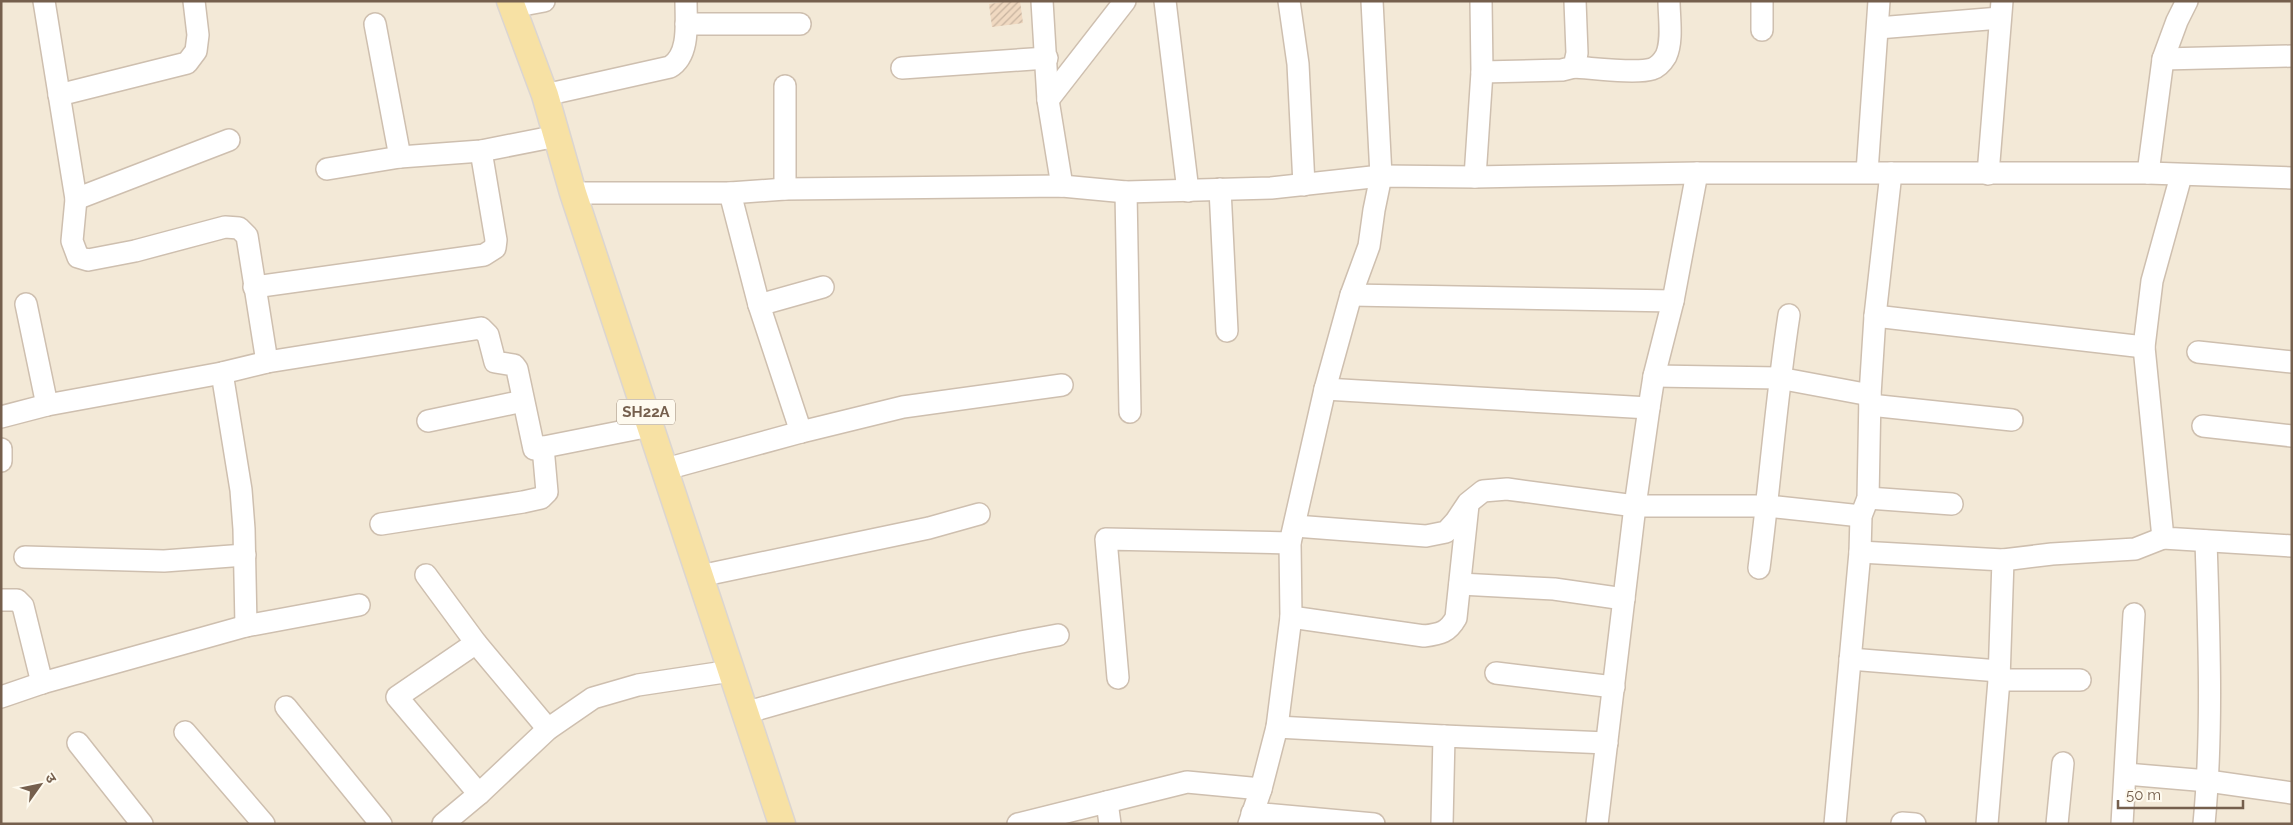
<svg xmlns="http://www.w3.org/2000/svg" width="2293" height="825" viewBox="0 0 2293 825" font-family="Raleway,'Noto Sans Devanagari',sans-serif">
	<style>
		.residential { fill: #f3e9d7 }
		.building { fill: url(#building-hatch) }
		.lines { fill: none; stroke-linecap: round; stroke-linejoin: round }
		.minor-casing { stroke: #cebfaf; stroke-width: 24 }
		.major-casing { stroke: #dbd5d1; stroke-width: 29 }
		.minor { stroke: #fff; stroke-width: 21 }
		.major { stroke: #f7e1a4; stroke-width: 26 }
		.labels { text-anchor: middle; stroke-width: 4.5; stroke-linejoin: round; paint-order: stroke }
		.shield { fill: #fefaef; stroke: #9e8e7e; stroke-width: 1 }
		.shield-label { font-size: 15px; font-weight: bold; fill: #755f4d }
	</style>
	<defs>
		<pattern id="building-hatch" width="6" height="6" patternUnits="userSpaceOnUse" patternTransform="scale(1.25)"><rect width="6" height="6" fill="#f0d9c1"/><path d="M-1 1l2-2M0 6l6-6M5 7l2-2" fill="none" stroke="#c7b39f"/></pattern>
	</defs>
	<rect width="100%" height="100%" fill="#fcf6e8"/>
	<rect class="residential" x="1" y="1" width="2291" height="823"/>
	<polygon class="building" points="1011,1 1020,1 1023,23 992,27 989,4"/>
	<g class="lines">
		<g class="minor-casing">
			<g id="minor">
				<polyline points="44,1 76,199 72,241 78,257 88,260 135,251 225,227 239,228 247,236 267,362"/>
				<polyline points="1042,1 1048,100 1062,186"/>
				<polyline points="1165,1 1188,191"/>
				<polyline points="1289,1 1298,64 1304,185"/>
				<polyline points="512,7 544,1"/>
				<polyline points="375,24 400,157"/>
				<polyline points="686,24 800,24"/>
				<polyline points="1878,28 2000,18"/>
				<polyline points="1762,30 1762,1"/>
				<polyline points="2163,59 2292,56"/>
				<path d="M1574,67c18,1 62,7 78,2 6,-2 11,-8 14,-13 7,-15 3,-39 3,-55"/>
				<polyline points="902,68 1047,58"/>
				<polyline points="1482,72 1562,70 1574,67 1577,53 1575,1"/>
				<polyline points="59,95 187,63 196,51 198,35 194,1"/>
				<path d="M545,95l125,-28c20,-12 16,-44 16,-66"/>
				<polyline points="1048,100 1125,1"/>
				<polyline points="327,169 400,157 481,151 557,136"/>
				<polyline points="1867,172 1879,1"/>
				<polyline points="2148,173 2163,59 2177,21 2187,1"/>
				<polyline points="1988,174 2002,1"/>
				<polyline points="2181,176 2152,281 2144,347 2163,538 2292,546"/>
				<polyline points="1475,177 1482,72 1481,1"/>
				<polyline points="785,189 785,86"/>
				<polyline points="1220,189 1227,331"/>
				<polyline points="1126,192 1130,412"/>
				<polyline points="573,193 730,193 785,189 1062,186 1126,192 1271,188 1381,176 1475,177 1697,173 2148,173 2292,178"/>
				<polyline points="76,199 229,140"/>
				<polyline points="254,287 484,255 495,248 496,240 481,151"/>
				<polyline points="1351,295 1673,301"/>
				<polyline points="26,304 47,405 222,373 267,362 481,328 488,335 495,362 514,365 517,369 534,449 650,426"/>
				<polyline points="759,305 823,287"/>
				<polyline points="1875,316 2144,347"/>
				<polyline points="2198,352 2292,362"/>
				<polyline points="222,373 241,490 244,529 246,626"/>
				<polyline points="1654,376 1779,378 1870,395"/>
				<polyline points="1325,389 1649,408"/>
				<polyline points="1870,405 2012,420"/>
				<polyline points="1,417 47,405"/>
				<polyline points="428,421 523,401"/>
				<polyline points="2203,426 2292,436"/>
				<polyline points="801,432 903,407 1062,385"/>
				<polyline points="1,449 1,461"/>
				<polyline points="666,469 801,432 759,305 730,193"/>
				<polyline points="1868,498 1952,504"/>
				<polyline points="381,524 523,502 541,498 547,492 543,447"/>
				<polyline points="1295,526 1426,536 1446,532 1456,521 1468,503 1483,491 1507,489 1635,506 1767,506 1861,516"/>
				<polyline points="1860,552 2003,560 1999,680 1987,824"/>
				<polyline points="25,557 164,561 245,555"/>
				<polyline points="2003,560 2052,554 2135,549 2163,538"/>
				<path d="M1759,568c11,-84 17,-169 30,-253"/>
				<polyline points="426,575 476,643 548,729"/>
				<polyline points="700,576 929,528 979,514"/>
				<polyline points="1460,584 1554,589 1624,599"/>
				<polyline points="1,600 17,600 23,606 42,683"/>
				<path d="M1291,617l133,19c17,-2 24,-4 32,-18l12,-113"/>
				<polyline points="476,643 397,697 479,794"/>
				<polyline points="1850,659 1999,671"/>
				<polyline points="1496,673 1614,687"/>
				<polyline points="1118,678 1106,539 1290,543"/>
				<polyline points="1999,680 2080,680"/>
				<polyline points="1,697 42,683 246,626 359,605"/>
				<polyline points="286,707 381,824"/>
				<path d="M745,713c104,-30 207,-59 313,-78"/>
				<polyline points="1277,727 1444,736 1442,824"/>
				<polyline points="185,732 264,824"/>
				<polyline points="1444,736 1607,743"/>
				<polyline points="78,743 142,824"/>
				<polyline points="2126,774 2208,781 2292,793"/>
				<polyline points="1107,802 1110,824"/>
				<polyline points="1252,813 1374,824"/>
				<polyline points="1902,823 1915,824"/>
				<polyline points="443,824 479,794 548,729 593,698 638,685 731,671"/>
				<polyline points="1018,824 1187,782 1261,789"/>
				<polyline points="1249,824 1261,789 1277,727 1291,617 1290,543 1325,389 1351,295 1369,246 1374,210 1381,176 1372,1"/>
				<polyline points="1597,824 1635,506 1649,408 1654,376 1673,301 1697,173"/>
				<polyline points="1835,824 1860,552 1861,516 1868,498 1870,395 1875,316 1891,173"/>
				<polyline points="2057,824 2063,763"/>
				<polyline points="2122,824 2134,614"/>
				<path d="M2204,824c9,-94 5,-189 2,-283"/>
			</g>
		</g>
		<g class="major-casing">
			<polyline id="major" points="510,1 545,95 573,193 782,824"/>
		</g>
		<use href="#minor" class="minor"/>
		<use href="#major" class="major"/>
	</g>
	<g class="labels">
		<rect class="shield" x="617" y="399.5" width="58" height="25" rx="4"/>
		<g class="shield-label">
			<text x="646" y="417">SH22A</text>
		</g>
	</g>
	<rect width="2293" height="825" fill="none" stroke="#755f4d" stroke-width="5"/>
	<g transform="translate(40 785) rotate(57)" stroke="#fefaef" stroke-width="4" paint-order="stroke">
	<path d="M0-4L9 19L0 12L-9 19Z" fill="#755f4d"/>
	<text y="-8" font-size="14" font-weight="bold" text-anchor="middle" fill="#755f4d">उ</text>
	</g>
	<path d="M2118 800v8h125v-8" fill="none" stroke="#755f4d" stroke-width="2.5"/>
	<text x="2126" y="800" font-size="15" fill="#755f4d" stroke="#fefaef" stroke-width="4" paint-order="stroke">50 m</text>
</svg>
